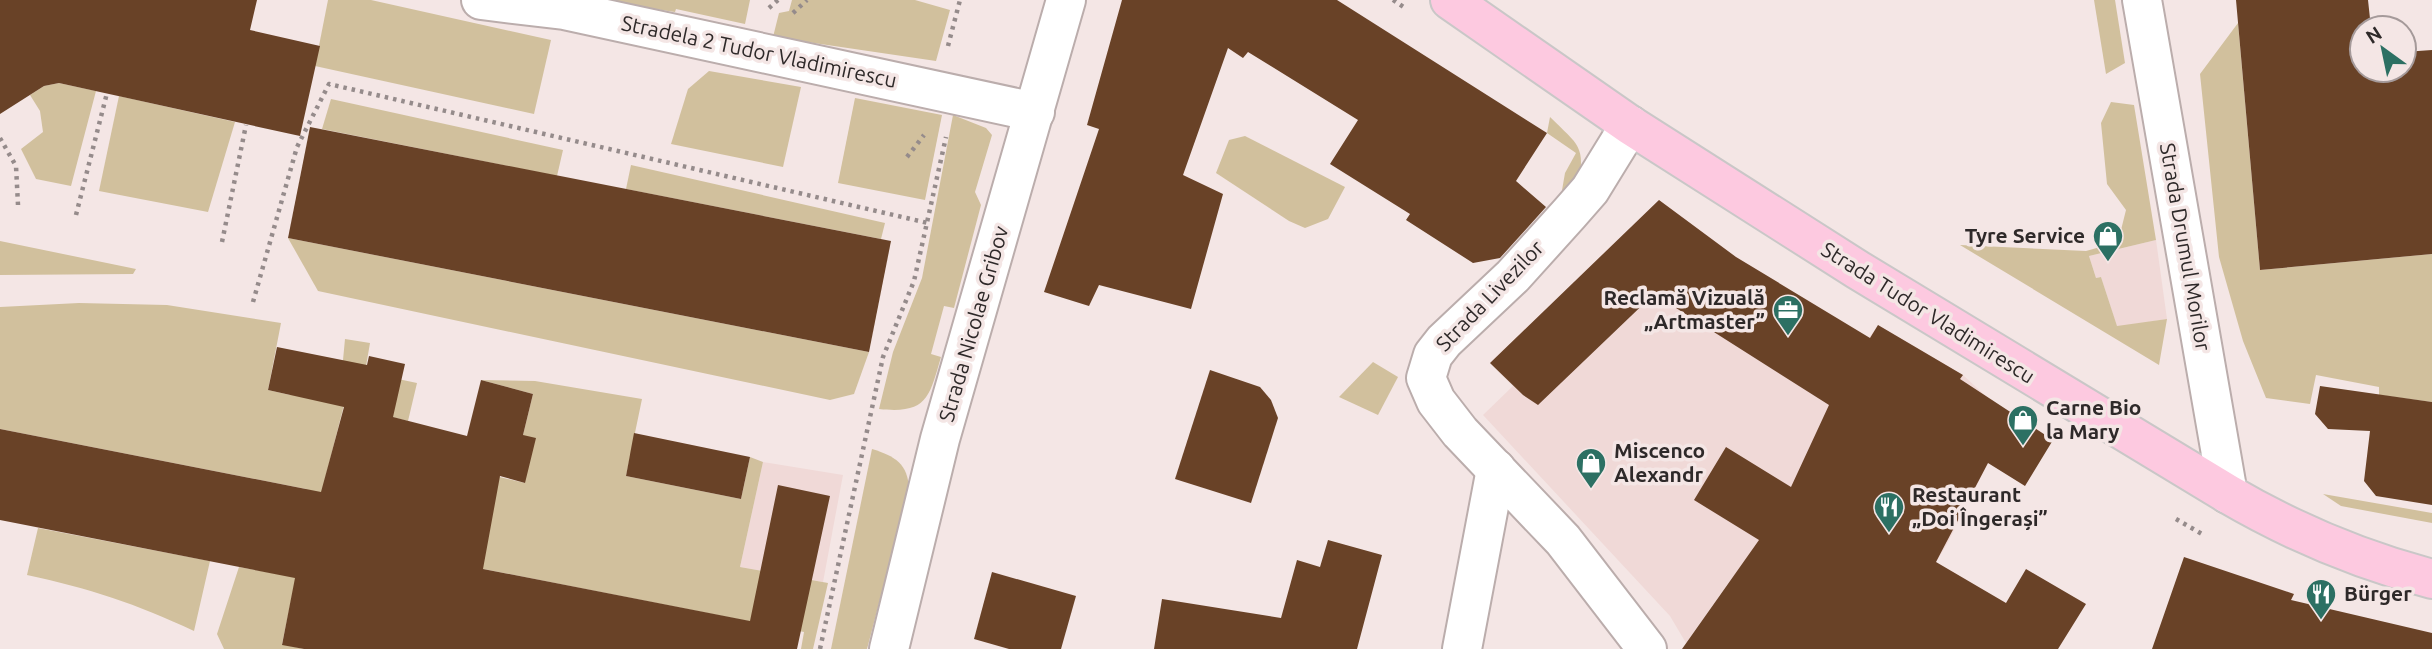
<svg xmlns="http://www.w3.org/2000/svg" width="2432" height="649" viewBox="0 0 2432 649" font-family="Ubuntu,sans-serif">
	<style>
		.built { fill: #f0d9d7 }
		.green { fill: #d1c09d }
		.building { fill: #694227 }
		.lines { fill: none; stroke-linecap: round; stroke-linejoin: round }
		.minor-casing { stroke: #bbadac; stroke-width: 42 }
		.major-casing { stroke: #c9c7c7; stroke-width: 42 }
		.path { stroke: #958b8b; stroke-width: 4.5; stroke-dasharray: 3.5 5; stroke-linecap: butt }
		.minor { stroke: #fff; stroke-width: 38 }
		.major { stroke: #fdc9e0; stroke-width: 38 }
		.labels { text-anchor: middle; stroke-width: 7; stroke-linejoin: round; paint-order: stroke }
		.street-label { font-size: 21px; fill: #2e2929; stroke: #f4e6e5 }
		.poi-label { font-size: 21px; font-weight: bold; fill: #2e2929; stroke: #f4e6e5; text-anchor: start }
	</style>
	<rect width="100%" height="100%" fill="#f4e6e5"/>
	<g class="built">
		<polygon points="1659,200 1736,257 1869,338 1878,325 1963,375 1989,399 1988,463 1947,544 1884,649 1801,649 1729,582 1686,643 1670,616 1483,415 1513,386 1490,363"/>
		<polygon points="2156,240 2167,319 2117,327 2101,277 2096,278 2089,256"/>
		<polygon points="763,462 843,475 823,582 740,567"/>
	</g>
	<g class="green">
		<polygon points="328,0 371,0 551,40 534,114 315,66"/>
		<polygon points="595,0 750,0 745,24 676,9 675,12"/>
		<polygon points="792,0 915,0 950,10 936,61 773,37 779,13 789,11"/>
		<polygon points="2094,0 2115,0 2125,63 2106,74"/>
		<polygon points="2238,23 2260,270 2432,254 2432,402 2379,395 2379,387 2316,375 2310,404 2266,398 2243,341 2219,257 2200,74"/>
		<polygon points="709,71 801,87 783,167 671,144 688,89"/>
		<polygon points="59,83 96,91 71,186 36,179 21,149 43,132 40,111 30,95 44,86"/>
		<polygon points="119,96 235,122 208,212 99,191"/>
		<polygon points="855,98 942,115 925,200 838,183"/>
		<polygon points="331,99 563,150 557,176 322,129"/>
		<polygon points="2111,102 2134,105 2156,240 2089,256 2096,278 2101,277 2117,326 2167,319 2159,365 1960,245 2086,251 2118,242 2126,210 2107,184 2101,123"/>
		<path d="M953,115l33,13 6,7 -17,57 6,13 -27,103 -10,-2 -13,48 10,3c-12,41 -14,57 -62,52l14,-57 29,-74z"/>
		<path d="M1550,117c29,29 36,28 28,71l-17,8 4,-23 11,-20 -29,-20z"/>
		<polygon points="1245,136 1345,187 1328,219 1305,228 1289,221 1216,173 1229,140"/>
		<polygon points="631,165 885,223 881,239 626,189"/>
		<polygon points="288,238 869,352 854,394 830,400 318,291"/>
		<polygon points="0,241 136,269 133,274 0,275"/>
		<polygon points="79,303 167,305 281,323 268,390 290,395 343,360 345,339 370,343 365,372 417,383 408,421 344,405 324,483 471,470 525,483 523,435 533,394 481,380 535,381 642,399 626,476 741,499 750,457 763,462 740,567 828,583 813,649 801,649 804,632 305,534 282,644 304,649 224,649 217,634 239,567 289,576 306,489 0,429 0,307"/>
		<polygon points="1373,362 1398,377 1378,415 1339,397"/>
		<path d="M872,449c23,7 36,15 37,40l-42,160h-36z"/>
		<polygon points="2323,494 2432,513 2432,523 2341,506"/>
		<path d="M38,528l172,33 -16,70c-57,-27 -106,-43 -167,-56z"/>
	</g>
	<g class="building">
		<polygon points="0,0 257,0 250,30 320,46 300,136 59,83 44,86 0,114"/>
		<polygon points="1122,0 1337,0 1547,133 1516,181 1546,207 1500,258 1473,263 1406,220 1410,214 1330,164 1358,120 1248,52 1243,58 1228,48 1183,175 1223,194 1191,309 1099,285 1089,306 1044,292 1099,129 1087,125"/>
		<polygon points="2236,0 2368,0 2371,28 2362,28 2362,70 2404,70 2404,52 2432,50 2432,254 2260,270"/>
		<polygon points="310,127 891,241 869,352 288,238"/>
		<polygon points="1659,200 1736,257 1870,338 1878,325 1963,375 1960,379 2053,440 2025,486 1988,463 1936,562 2006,603 2026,569 2086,604 2058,649 1682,649 1759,540 1694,500 1726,447 1791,487 1829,405 1654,294 1538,405 1523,395 1490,363"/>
		<polygon points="277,347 367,365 369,356 405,364 393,417 467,436 481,380 533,394 523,435 536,438 525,483 500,476 483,569 750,621 778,485 830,496 797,649 304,649 282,645 295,578 0,520 0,429 321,492 344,407 268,390"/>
		<polygon points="1210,370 1260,387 1271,400 1278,418 1251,503 1175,479"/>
		<polygon points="2320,386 2432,402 2432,505 2376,496 2364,481 2370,431 2328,429 2315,414"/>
		<polygon points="634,433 750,457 741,499 626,476"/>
		<polygon points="1328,540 1382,555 1357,649 1154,649 1162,599 1281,618 1297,560 1320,567"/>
		<polygon points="2184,557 2294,594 2291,600 2432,633 2432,649 2152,649"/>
		<polygon points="992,572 1076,596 1061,649 1009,649 974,639"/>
	</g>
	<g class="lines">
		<g class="minor-casing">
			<g id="minor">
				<polyline points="481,0 564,10 1035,112"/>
				<polyline points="2142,0 2228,494"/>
				<polyline points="1630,125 1590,190 1569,214 1513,276 1444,341 1433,355 1426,378 1436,401 1460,432 1563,540 1647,649"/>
				<polyline points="889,649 940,439 1066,0"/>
				<polyline points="1462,649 1496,469"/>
			</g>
		</g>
		<g class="major-casing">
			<path id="major" d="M1450,0l180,125 228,145 370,224c65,38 132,66 204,85"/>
		</g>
		<g class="path">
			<polyline points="1393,0 1405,8"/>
			<polyline points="769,8 778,0"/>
			<polyline points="793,13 807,0"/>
			<polyline points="948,46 960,0"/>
			<polyline points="0,138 16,166 18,205"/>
			<polyline points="907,157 924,135"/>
			<polyline points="76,215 107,93"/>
			<polyline points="222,242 246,125"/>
			<polyline points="253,302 297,147 329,84 928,223"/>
			<polyline points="2176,519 2202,534"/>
			<polyline points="820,649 883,357 914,281 946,137"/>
		</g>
		<use href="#minor" class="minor"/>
		<use href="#major" class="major"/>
	</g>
	<defs>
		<g id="shop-pin" transform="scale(1.575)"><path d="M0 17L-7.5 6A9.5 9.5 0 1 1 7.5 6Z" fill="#2c7063" stroke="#f4e6e5"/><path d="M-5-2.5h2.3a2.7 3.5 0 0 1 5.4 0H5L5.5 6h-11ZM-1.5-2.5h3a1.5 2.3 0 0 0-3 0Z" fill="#fff"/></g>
		<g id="office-pin" transform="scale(1.575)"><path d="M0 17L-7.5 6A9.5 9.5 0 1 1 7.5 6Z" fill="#2c7063" stroke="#f4e6e5"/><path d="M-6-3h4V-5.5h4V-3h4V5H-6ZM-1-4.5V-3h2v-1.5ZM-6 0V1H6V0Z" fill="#fff"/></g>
		<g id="restaurant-pin" transform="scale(1.575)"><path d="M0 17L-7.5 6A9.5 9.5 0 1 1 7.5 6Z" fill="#2c7063" stroke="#f4e6e5"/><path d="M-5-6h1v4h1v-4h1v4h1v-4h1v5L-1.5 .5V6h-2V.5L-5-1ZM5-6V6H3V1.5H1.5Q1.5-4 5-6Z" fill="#fff"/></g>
	</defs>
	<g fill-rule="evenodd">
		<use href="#shop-pin" x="2108" y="236"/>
		<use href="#office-pin" x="1788" y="310"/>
		<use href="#shop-pin" x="2023" y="420"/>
		<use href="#shop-pin" x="1591" y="463"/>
		<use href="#restaurant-pin" x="1889" y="507"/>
		<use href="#restaurant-pin" x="2321" y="594"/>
	</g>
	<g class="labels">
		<g class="street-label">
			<text transform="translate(759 52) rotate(12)" y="7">Stradela 2 Tudor Vladimirescu</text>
			<text transform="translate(2185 247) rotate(80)" y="7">Strada Drumul Morilor</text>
			<text transform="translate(1490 296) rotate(-46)" y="7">Strada Livezilor</text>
			<text transform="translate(1928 313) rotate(32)" y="7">Strada Tudor Vladimirescu</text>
			<text transform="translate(974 324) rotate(-74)" y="7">Strada Nicolae Gribov</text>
		</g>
		<g class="poi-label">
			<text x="2085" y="243" text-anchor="end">Tyre Service</text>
			<text x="1765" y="305" text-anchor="end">Reclamă Vizuală<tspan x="1765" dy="24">„Artmaster”</tspan></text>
			<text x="2046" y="415">Carne Bio<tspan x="2046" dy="24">la Mary</tspan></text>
			<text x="1614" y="458">Miscenco<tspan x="1614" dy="24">Alexandr</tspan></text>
			<text x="1912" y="502">Restaurant<tspan x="1912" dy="24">„Doi Îngerași”</tspan></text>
			<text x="2344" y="601">Bürger</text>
		</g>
	</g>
	<g transform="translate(2383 49) rotate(327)"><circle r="33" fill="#f4e6e5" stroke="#a59a9a" stroke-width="2"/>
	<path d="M0-5L12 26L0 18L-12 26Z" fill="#2c7063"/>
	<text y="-10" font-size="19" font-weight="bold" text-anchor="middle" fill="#2e2929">N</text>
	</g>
</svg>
